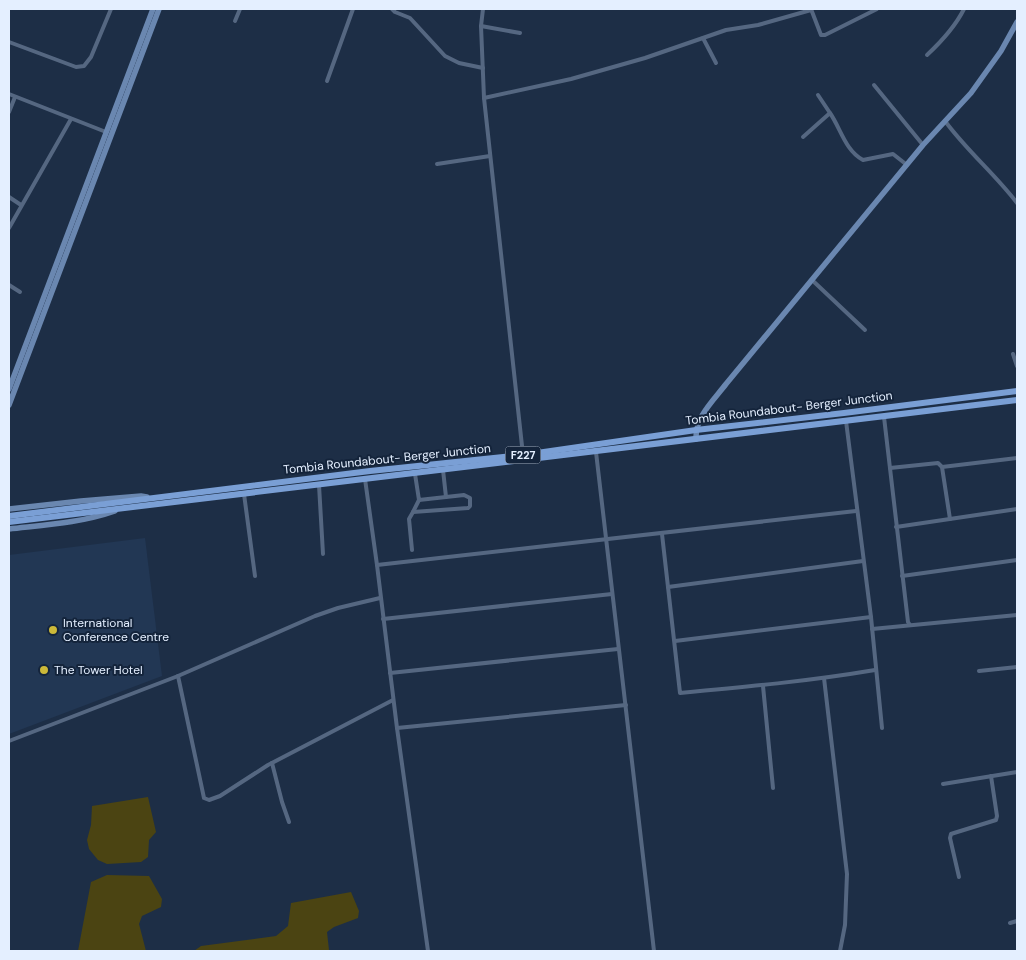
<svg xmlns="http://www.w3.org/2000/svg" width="1026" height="960" viewBox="0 0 1026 960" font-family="'DM Sans',sans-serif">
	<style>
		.built { fill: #223754 }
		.green { fill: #4b4412 }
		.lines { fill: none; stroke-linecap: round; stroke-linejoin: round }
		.street { stroke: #556781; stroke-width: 4 }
		.secondary { stroke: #6a87b0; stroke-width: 5.5 }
		.primary { stroke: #7a9fd5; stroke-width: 6 }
		.poi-dot { fill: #ccb939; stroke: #14243b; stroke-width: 2 }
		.labels { text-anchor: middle; stroke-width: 4; stroke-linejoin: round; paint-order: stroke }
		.shield { fill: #14243b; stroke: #a6b2c4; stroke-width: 1 }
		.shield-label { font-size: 11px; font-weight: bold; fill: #e4efff }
		.street-label { font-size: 12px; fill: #e4efff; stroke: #14243b }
		.poi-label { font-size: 12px; fill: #e4efff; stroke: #14243b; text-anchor: start }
	</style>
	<rect width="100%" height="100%" fill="#1d2e46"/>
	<polygon class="built" points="145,538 162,676 9,734 9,555"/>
	<g class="green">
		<polygon points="148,797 156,832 149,840 148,857 141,862 107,864 98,860 89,849 87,840 91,825 92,806"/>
		<polygon points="107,875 149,876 162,899 161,907 142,916 139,924 146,951 78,951 91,882"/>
		<polygon points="351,892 359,911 358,918 334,927 327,932 329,950 331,951 194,951 201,946 276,936 288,926 291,903"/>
	</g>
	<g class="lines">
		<g class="street">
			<polyline points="392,9 395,12 410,18 445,56 459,63 483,68"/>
			<polyline points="483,9 481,26 484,98 523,455"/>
			<polyline points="811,9 821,35 825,35 877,9"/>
			<polyline points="235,21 240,9"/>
			<polyline points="481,26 520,33"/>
			<polyline points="703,38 716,63"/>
			<polyline points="9,42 76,67 84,66 91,57 111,9"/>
			<path d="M927,55c15,-14 28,-28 37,-46"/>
			<polyline points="327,81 353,9"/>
			<polyline points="874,85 923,145"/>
			<polyline points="9,94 106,132"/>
			<polyline points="818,95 830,113"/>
			<polyline points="484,98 571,79 645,58 726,30 758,25 811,10"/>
			<polyline points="9,112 15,97"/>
			<path d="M945,121c22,30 50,53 72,82"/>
			<path d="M803,137l27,-24c11,16 15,37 33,47l30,-6 14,11"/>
			<polyline points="437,164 490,156"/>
			<polyline points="9,197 21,205"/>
			<polyline points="9,228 71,119"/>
			<polyline points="812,280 865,330"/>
			<polyline points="9,285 20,292"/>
			<polyline points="1013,354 1017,366"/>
			<polyline points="884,417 908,622 910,625"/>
			<polyline points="846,421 871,617 882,728"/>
			<polyline points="596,452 654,951"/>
			<polyline points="942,467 1017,458"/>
			<polyline points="890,468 938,463 942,467 950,519"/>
			<polyline points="415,474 419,500 446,497 443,470"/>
			<polyline points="365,479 377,565 397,728 428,951"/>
			<polyline points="319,485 323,554"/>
			<polyline points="244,494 255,576"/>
			<polyline points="413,512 419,500"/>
			<polyline points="896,527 1017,509"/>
			<path d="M662,534l18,159c65,-6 130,-12 195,-23"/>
			<polyline points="412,550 409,519 413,512 468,508 470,506 470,498 464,495 446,497"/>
			<polyline points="377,565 856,511"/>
			<polyline points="902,576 1017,560"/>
			<polyline points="668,587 863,561"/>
			<polyline points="383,619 612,594"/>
			<polyline points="872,629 1017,615"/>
			<polyline points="675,641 871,617"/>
			<polyline points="979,671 1017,667"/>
			<polyline points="390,673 618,649"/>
			<polyline points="178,676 204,798 209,800 220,796 268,765 393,700"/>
			<polyline points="824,678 847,874 845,925 840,951"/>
			<polyline points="763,686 773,788"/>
			<polyline points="397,728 626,705"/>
			<polyline points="9,741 178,676 315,616 338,608 380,598"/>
			<polyline points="272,763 282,802 289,822"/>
			<polyline points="943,784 1017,772"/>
			<polyline points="959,877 950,838 951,834 954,833 996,820 997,816 991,776"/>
			<polyline points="1010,923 1017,921"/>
		</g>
		<g class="secondary">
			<polyline points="9,389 153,9"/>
			<polyline points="9,405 159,9"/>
			<path d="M696,439c-1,-22 17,-38 30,-55l197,-239 48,-52 30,-42 16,-29"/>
			<polyline points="9,509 81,501 141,496 147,497"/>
			<path d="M9,529c35,-4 72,-6 106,-18"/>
		</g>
		<g class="primary">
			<polyline points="9,516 370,471 523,455 696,430 844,413 1017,391"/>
			<polyline points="9,522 1017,400"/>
		</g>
	</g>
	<g class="poi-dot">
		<circle cx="53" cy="630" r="5"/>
		<circle cx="44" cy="670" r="5"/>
	</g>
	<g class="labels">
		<rect class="shield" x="505.5" y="446.5" width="35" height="17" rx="4"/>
		<g class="shield-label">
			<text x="523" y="459">F227</text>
		</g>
		<g class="street-label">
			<text transform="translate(789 408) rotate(-7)" y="4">Tombia Roundabout- Berger Junction</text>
			<text transform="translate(387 459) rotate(-6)" y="4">Tombia Roundabout- Berger Junction</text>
		</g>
		<g class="poi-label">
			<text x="63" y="627">International<tspan x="63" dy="14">Conference Centre</tspan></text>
			<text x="54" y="674">The Tower Hotel</text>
		</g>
	</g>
	<rect width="1026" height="960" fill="none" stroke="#e4efff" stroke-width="20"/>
</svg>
